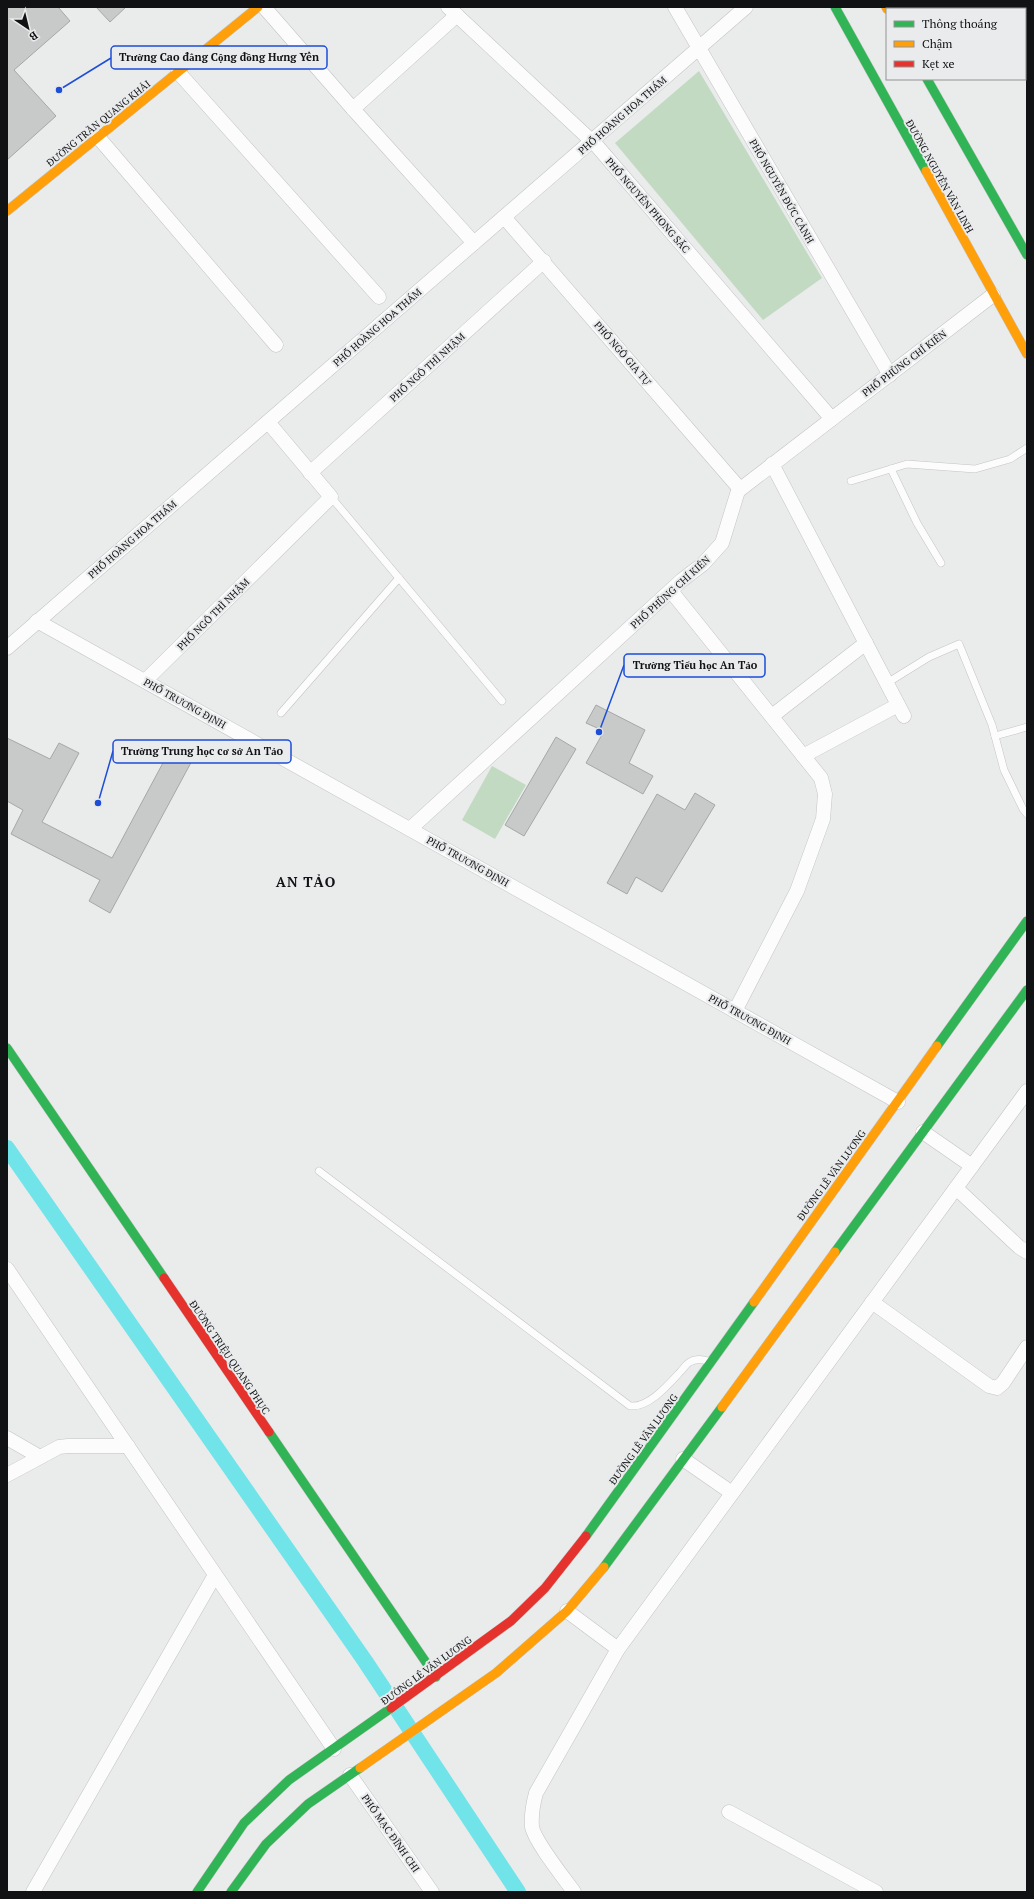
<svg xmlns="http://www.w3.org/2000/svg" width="1034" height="1899" viewBox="0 0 1034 1899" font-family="'PT Serif',serif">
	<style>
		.green { fill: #c2dac1 }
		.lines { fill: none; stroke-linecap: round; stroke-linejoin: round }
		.canal { stroke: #71e4ea; stroke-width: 16 }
		.building { fill: #c8c9c9; stroke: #a6a7a7 }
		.lane-casing { stroke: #c4c4c5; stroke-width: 8 }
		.street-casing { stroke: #c4c4c5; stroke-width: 15 }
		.fast-casing { stroke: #c4c4c5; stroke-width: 10 }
		.slow-casing { stroke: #c4c4c5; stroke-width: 10 }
		.jam-casing { stroke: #c4c4c5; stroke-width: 10 }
		.lane { stroke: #fcfcfc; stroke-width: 7 }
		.street { stroke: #fcfcfc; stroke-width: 14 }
		.fast { stroke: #30b455; stroke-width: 9 }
		.slow { stroke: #ff9f0a; stroke-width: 9 }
		.jam { stroke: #e5322d; stroke-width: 9 }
		.labels { text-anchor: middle; stroke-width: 4; stroke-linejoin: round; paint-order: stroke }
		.street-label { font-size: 10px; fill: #111213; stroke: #e9ebec }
		.district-label { font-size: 14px; font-weight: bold; letter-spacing: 1px; fill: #111213; stroke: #e9ebec }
		.leader { fill: none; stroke: #1d4ed8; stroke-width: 1.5 }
		.callout-dot { fill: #1d4ed8; stroke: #e9ebec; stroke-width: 1.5 }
		.callout { fill: #e9ebec; stroke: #1d4ed8; stroke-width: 1.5 }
		.callout-label { font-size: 11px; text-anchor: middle; font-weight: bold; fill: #111213 }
	</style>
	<rect width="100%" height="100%" fill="#eaebeb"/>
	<g class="green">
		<polygon points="699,71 822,278 763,320 615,143"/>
		<polygon points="492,766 526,785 495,839 462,820"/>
	</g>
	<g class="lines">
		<polyline class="canal" points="7,1148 365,1661 518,1892"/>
	</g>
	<g class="building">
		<polygon points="7,7 58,7 70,21 14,70 56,116 7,160"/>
		<polygon points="96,7 126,7 110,22"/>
		<polygon points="596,705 645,730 629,763 653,776 643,794 586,763 604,731 586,723"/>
		<polygon points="556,737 576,749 524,836 505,825"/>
		<polygon points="7,738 50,759 59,743 79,753 42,822 112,858 172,746 194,757 110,913 89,901 100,880 11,834 23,810 7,801"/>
		<polygon points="695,793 715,805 662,892 636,877 627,894 607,883 657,794 685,810"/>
	</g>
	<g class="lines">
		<g class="lane-casing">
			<g id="lane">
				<polyline points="891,469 917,523 941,563"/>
				<polyline points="851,481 907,464 975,469 1010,459 1027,448"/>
				<polyline points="331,497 502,701"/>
				<polyline points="887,683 929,657 959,644 992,725 1004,770 1023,809 1027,814"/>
				<polyline points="281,713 399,578"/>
				<polyline points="995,736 1027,727"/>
				<path d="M319,1171l311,235c19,2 39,-22 51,-35 3,-3 6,-8 9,-9 6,-4 13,-2 19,-1"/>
			</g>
		</g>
		<g class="street-casing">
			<g id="street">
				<polyline points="264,7 353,109 474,243"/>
				<polyline points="448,7 597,146 832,419"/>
				<polyline points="675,7 890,375"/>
				<polyline points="178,72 379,297"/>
				<polyline points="353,109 457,15"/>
				<polyline points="98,137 276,345"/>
				<polyline points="504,217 740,489"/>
				<polyline points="772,464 904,716"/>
				<polyline points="310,473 544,261"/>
				<polyline points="671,591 821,778 825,794 823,819 797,891 735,1011"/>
				<polyline points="37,621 898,1102"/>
				<polyline points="7,648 746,7"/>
				<polyline points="145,681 331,497 268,422"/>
				<polyline points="772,716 866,643"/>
				<polyline points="803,756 898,705"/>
				<polyline points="410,829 682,580 703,564 722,543 738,491 993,295"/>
				<polyline points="923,1132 972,1166"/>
				<polyline points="956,1188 1019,1247 1027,1252"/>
				<polyline points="7,1269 334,1749"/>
				<polyline points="872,1302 989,1386 997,1388 1003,1383 1027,1347"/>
				<polyline points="7,1438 40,1457"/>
				<polyline points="683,1459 732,1493"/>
				<polyline points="7,1475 59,1447 68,1446 128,1446"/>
				<polyline points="567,1611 618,1649"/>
				<polyline points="350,1775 432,1892"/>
				<polyline points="729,1812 876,1892"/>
				<polyline points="33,1892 215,1575"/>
				<path d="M574,1892c-10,-14 -39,-50 -42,-65 -1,-12 1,-23 4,-34l82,-144 409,-558"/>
			</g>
		</g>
		<g class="fast-casing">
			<g id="fast">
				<polyline points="835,7 926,171"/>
				<polyline points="927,79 1027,255"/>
				<polyline points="937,1046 1027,921"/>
				<polyline points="7,1048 164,1278"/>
				<polyline points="835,1252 1027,990"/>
				<polyline points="269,1432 436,1677"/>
				<polyline points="586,1536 754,1302"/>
				<polyline points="604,1567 722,1407"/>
				<polyline points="197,1892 244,1823 289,1780 391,1708"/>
				<polyline points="231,1892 266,1844 308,1804 360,1768"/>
			</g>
		</g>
		<g class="slow-casing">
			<g id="slow">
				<polyline points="886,7 887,9"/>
				<polyline points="926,171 1027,354"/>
				<polyline points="7,211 258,7"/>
				<polyline points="754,1302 937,1046"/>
				<polyline points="722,1407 835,1252"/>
				<polyline points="360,1768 496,1673 567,1611 604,1567"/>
			</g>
		</g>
		<g class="jam-casing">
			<g id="jam">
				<polyline points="164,1278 269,1432"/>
				<polyline points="391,1708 511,1621 545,1588 586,1536"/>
			</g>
		</g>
		<use href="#lane" class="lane"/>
		<use href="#street" class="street"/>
		<use href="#fast" class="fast"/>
		<use href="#slow" class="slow"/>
		<use href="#jam" class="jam"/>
	</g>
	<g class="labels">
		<g class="street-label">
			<text transform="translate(622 115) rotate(-41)" y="4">PHỐ HOÀNG HOA THÁM</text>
			<text transform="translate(98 123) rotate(-39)" y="4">ĐƯỜNG TRẦN QUANG KHẢI</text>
			<text transform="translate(940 176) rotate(61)" y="4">ĐƯỜNG NGUYỄN VĂN LINH</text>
			<text transform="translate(782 191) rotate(60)" y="4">PHỐ NGUYỄN ĐỨC CẢNH</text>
			<text transform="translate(648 205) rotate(49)" y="4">PHỐ NGUYỄN PHONG SẮC</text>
			<text transform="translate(377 327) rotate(-41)" y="4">PHỐ HOÀNG HOA THÁM</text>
			<text transform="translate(623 353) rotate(49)" y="4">PHỐ NGÔ GIA TỰ</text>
			<text transform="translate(904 363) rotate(-37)" y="4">PHỐ PHÙNG CHÍ KIÊN</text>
			<text transform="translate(427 367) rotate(-42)" y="4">PHỐ NGÔ THÌ NHẬM</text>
			<text transform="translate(132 539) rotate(-41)" y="4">PHỐ HOÀNG HOA THÁM</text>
			<text transform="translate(670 592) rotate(-42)" y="4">PHỐ PHÙNG CHÍ KIÊN</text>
			<text transform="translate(213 614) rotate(-45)" y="4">PHỐ NGÔ THÌ NHẬM</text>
			<text transform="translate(185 703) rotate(29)" y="4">PHỐ TRƯƠNG ĐỊNH</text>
			<text transform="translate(468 861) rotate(29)" y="4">PHỐ TRƯƠNG ĐỊNH</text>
			<text transform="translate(750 1019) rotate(29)" y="4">PHỐ TRƯƠNG ĐỊNH</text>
			<text transform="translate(831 1175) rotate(-54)" y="4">ĐƯỜNG LÊ VĂN LƯƠNG</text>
			<text transform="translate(230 1357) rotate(56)" y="4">ĐƯỜNG TRIỆU QUANG PHỤC</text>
			<text transform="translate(643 1439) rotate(-54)" y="4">ĐƯỜNG LÊ VĂN LƯƠNG</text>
			<text transform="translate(426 1670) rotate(-36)" y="4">ĐƯỜNG LÊ VĂN LƯƠNG</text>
			<text transform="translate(391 1833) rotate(55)" y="4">PHỐ MẠC ĐĨNH CHI</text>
		</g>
		<g class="district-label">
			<text x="306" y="887">AN TẢO</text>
		</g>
	</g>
	<path class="leader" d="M59 90L111 58M599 732L624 665M98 803L113 751"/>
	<g class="callout-dot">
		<circle cx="59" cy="90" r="4"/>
		<circle cx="599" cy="732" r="4"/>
		<circle cx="98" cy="803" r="4"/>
	</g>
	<g class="callout">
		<rect x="111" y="46" width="216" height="23" rx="4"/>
		<rect x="624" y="654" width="141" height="23" rx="4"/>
		<rect x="113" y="740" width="178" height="23" rx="4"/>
	</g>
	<g class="callout-label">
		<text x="219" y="61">Trường Cao đẳng Cộng đồng Hưng Yên</text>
		<text x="695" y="669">Trường Tiểu học An Tảo</text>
		<text x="202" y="755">Trường Trung học cơ sở An Tảo</text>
	</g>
	<rect width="1034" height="1899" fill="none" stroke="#111213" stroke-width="16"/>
	<rect x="886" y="8" width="140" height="72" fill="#e9ebec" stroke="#939495"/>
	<rect x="894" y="21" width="20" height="6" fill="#30b455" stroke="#939495"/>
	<text x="922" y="28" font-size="12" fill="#111213">Thông thoáng</text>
	<rect x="894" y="41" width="20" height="6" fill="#ff9f0a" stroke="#939495"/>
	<text x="922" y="48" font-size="12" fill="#111213">Chậm</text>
	<rect x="894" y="61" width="20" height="6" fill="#e5322d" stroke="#939495"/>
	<text x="922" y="68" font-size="12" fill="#111213">Kẹt xe</text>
	<g transform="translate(28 28) rotate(145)" stroke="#e9ebec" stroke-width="3" paint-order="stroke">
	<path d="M0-3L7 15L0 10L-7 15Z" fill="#111213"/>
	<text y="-6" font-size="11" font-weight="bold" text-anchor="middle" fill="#111213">B</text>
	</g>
</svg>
